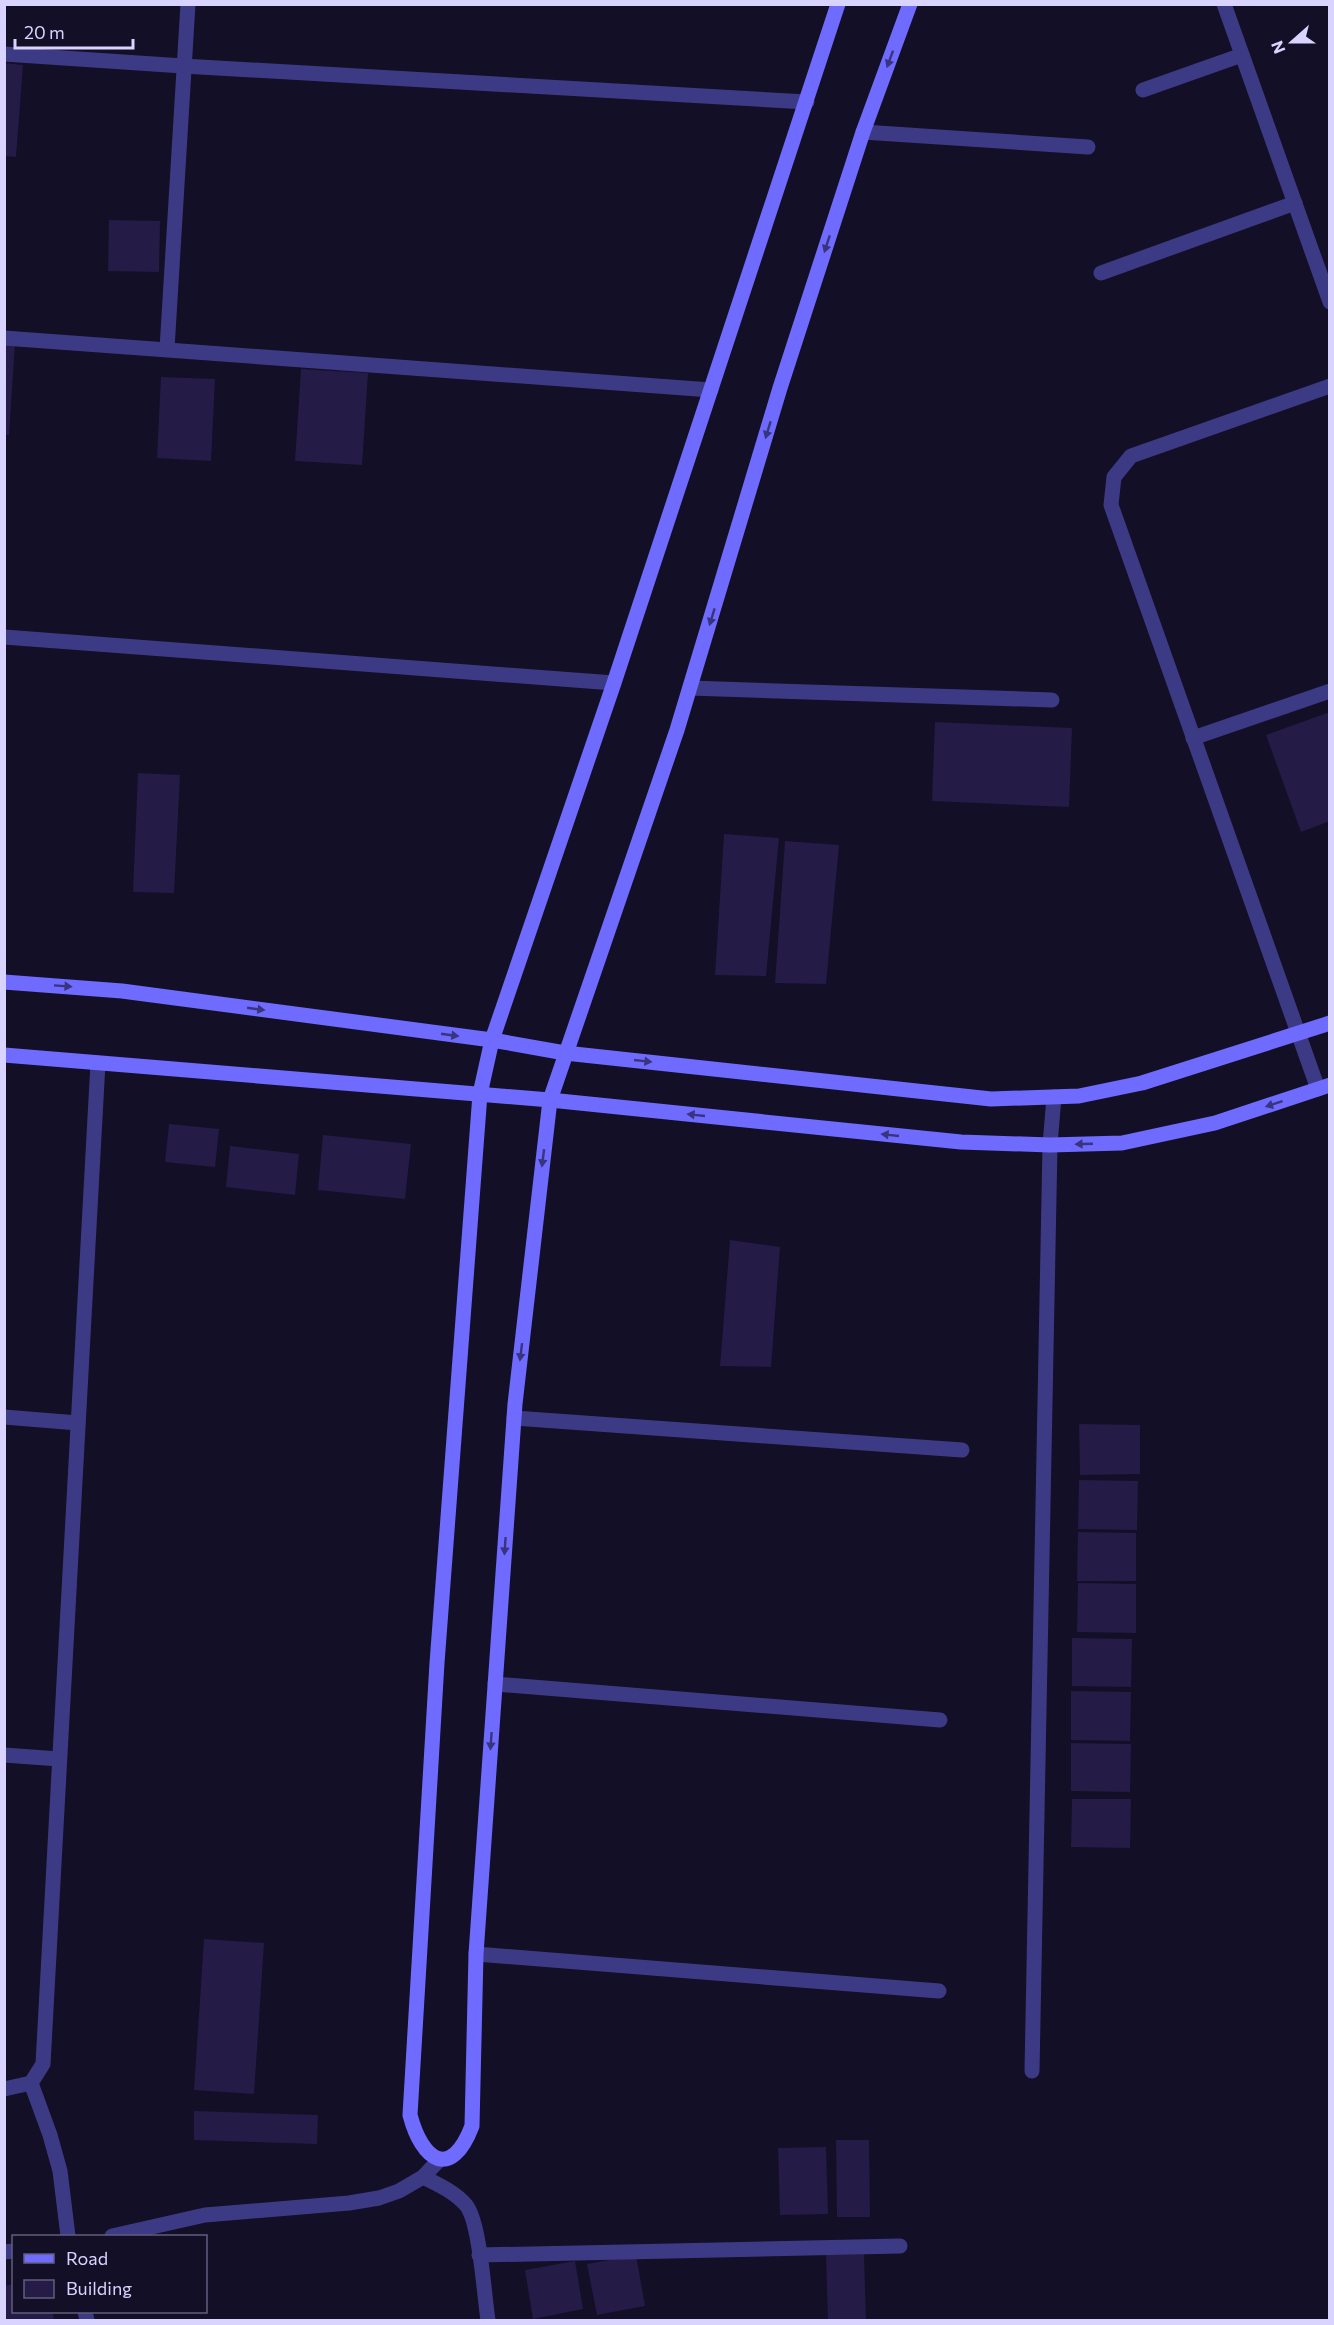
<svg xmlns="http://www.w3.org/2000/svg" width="1334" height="2325" viewBox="0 0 1334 2325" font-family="Commissioner,sans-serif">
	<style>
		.building { fill: #241b47 }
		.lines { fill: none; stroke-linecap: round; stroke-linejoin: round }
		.street { stroke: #3d3a85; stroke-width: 15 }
		.secondary { stroke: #6f6bff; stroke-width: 15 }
		.oneway { fill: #38347d }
	</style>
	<rect width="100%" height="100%" fill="#130f26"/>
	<g class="building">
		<polygon points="4,63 23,65 16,157 4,156"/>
		<polygon points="109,220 160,221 159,272 108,271"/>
		<polygon points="4,343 15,344 9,435 4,435"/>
		<polygon points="301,369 368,373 362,465 295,461"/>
		<polygon points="161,377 215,379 211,461 157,458"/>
		<polygon points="1330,712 1330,821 1301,832 1266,735"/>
		<polygon points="935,722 1072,728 1069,807 932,801"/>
		<polygon points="138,773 180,775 174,893 133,892"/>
		<polygon points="724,834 779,838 766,976 715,975"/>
		<polygon points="785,841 839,845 826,984 775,983"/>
		<polygon points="169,1124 219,1129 215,1167 165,1162"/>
		<polygon points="323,1135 411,1144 405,1199 318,1190"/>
		<polygon points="230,1146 299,1154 295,1195 226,1187"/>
		<polygon points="730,1240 780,1247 771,1367 720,1366"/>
		<polygon points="1079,1424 1140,1425 1140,1474 1080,1475"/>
		<polygon points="1079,1480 1138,1481 1137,1530 1078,1529"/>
		<polygon points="1078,1532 1136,1533 1136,1581 1077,1581"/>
		<polygon points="1078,1583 1136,1584 1136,1633 1077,1632"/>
		<polygon points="1072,1638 1132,1639 1131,1687 1072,1686"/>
		<polygon points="1071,1691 1131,1692 1130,1741 1071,1740"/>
		<polygon points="1071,1743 1131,1744 1130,1792 1071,1791"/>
		<polygon points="1072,1799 1131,1799 1130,1848 1071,1847"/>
		<polygon points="204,1939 264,1943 254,2094 194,2090"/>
		<polygon points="194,2111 318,2115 317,2144 194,2140"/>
		<polygon points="836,2140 869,2140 870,2217 837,2217"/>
		<polygon points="826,2147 828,2214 780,2215 778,2148"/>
		<polygon points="864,2254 866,2320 828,2320 826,2255"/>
		<polygon points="636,2255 645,2306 597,2315 587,2264"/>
		<polygon points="575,2261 583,2309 533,2319 525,2270"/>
		<polygon points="14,2284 14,2312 53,2312 54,2320 4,2320 4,2286"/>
	</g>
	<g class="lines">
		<g class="street">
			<polyline points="1224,4 1330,302"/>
			<polyline points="4,54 183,66 807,102"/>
			<polyline points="1143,90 1242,55"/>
			<polyline points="863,132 1088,147"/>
			<polyline points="1101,273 1295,203"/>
			<polyline points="4,338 711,390"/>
			<polyline points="167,349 188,4"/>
			<polyline points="4,637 614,683"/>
			<polyline points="690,688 1052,700"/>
			<polyline points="1193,738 1330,691"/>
			<polyline points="1318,1089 1111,505 1114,477 1131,456 1330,386"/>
			<polyline points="4,1417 78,1423"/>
			<polyline points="514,1418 962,1450"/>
			<polyline points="495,1684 940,1720"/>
			<polyline points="4,1755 59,1759"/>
			<polyline points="476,1954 939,1991"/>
			<polyline points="1032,2071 1050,1145 1054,1097"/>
			<polyline points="31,2083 50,2135 60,2171 68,2236"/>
			<polyline points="4,2089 31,2083 43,2064 98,1063"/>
			<path d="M423,2177c16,8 32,15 43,28 14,17 18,90 22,115"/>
			<polyline points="112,2236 205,2215 349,2203 379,2198 399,2191 423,2177 440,2159"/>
			<polyline points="4,2252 14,2251"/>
			<polyline points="479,2255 900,2246"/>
			<polyline points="85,2312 87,2320"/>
		</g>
		<g class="secondary">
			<path d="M838,4l-224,679 -122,357 -12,54 -43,569 -27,452c12,46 41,66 62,11l4,-172 39,-550 35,-304 127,-370 103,-342 83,-256 47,-128"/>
			<polyline points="4,982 122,991 492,1040 565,1053 991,1099 1079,1096 1142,1083 1330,1023"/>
			<polyline points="4,1055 550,1100 961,1142 1050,1145 1122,1143 1215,1123 1330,1085"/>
		</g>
	</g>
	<defs><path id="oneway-solid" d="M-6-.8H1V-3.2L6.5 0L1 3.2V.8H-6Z" transform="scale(1.5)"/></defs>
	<g class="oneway">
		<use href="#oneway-solid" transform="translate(890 59) rotate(110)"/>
		<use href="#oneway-solid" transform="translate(827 244) rotate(108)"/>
		<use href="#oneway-solid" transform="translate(768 430) rotate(107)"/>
		<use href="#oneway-solid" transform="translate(712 617) rotate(107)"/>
		<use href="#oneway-solid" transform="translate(63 986) rotate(4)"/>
		<use href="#oneway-solid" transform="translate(256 1009) rotate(8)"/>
		<use href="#oneway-solid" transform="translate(450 1035) rotate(8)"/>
		<use href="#oneway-solid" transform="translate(643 1061) rotate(6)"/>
		<use href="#oneway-solid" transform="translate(1274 1104) rotate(162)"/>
		<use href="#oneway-solid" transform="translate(696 1115) rotate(-174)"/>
		<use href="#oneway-solid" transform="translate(890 1135) rotate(-174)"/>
		<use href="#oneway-solid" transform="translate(1084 1144) rotate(178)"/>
		<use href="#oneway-solid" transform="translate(543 1158) rotate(97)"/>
		<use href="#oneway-solid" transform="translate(521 1352) rotate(97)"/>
		<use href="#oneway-solid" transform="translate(505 1546) rotate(94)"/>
		<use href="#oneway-solid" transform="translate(491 1741) rotate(94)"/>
	</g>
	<rect width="1334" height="2325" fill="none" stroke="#d9d4ff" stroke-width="12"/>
	<rect x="12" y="2235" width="195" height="78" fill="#130f26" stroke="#625e7d" stroke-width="1.5"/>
	<rect x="24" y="2254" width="30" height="9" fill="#6f6bff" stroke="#625e7d" stroke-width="1.5"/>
	<text x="66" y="2265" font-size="18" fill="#d9d4ff">Road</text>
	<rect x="24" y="2280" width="30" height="18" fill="#241b47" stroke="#625e7d" stroke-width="1.5"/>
	<text x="66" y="2295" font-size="18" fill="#d9d4ff">Building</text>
	<g transform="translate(1292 42) rotate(249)" stroke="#130f26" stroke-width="4.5" paint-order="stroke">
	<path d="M0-4.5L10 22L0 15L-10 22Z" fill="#d9d4ff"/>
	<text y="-9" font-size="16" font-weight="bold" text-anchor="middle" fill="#d9d4ff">N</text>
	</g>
	<path d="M15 39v9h118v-9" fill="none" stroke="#d9d4ff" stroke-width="3"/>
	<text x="24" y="39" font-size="18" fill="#d9d4ff" stroke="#130f26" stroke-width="4.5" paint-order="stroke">20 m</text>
</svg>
